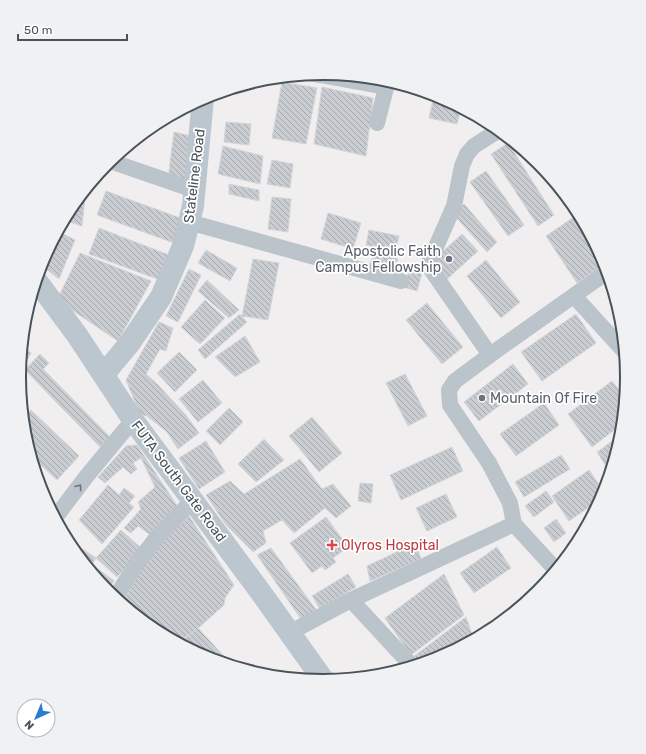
<svg xmlns="http://www.w3.org/2000/svg" width="646" height="754" viewBox="0 0 646 754" font-family="Rubik,sans-serif">
	<style>
		.building { fill: url(#building-back-hatch); stroke: #d3d5d9 }
		.lines { fill: none; stroke-linecap: round; stroke-linejoin: round }
		.street { stroke: #bbc4ca; stroke-width: 16 }
		.secondary { stroke: #bbc6cf; stroke-width: 22 }
		.oneway { stroke: #6a757c }
		.worship-dot { fill: #6b7280; stroke: #fff; stroke-width: 1.5 }
		.health-dot { fill: #e0444e; stroke: #fff; stroke-width: 1.5 }
		.labels { text-anchor: middle; stroke-width: 3.5; stroke-linejoin: round; paint-order: stroke }
		.street-label { font-size: 14px; fill: #48535a; stroke: #fff }
		.worship-label { font-size: 14px; fill: #5b616d; stroke: #fff; text-anchor: end }
		.health-label { font-size: 14px; fill: #be3a42; stroke: #fff; text-anchor: start }
		.rim { fill: none; stroke: #48535a; stroke-width: 2 }
	</style>
	<defs>
		<pattern id="building-back-hatch" width="6" height="6" patternUnits="userSpaceOnUse"><rect width="6" height="6" fill="#c9ccd1"/><path d="M-1 5l2 2M0 0l6 6M5-1l2 2" fill="none" stroke="#a5a8ad"/></pattern>
	</defs>
	<rect width="100%" height="100%" fill="#f1eeef"/>
	<g class="building">
		<polygon points="282,82 317,88 306,144 272,138"/>
		<polygon points="322,87 373,98 366,156 314,144"/>
		<polygon points="434,95 461,108 457,124 429,118"/>
		<polygon points="171,115 169,124 159,122"/>
		<polygon points="226,122 251,124 249,145 224,142"/>
		<polygon points="174,132 191,136 184,185 168,179"/>
		<polygon points="508,143 554,215 538,226 491,154"/>
		<polygon points="223,146 263,156 260,184 218,174"/>
		<polygon points="272,160 293,164 290,188 267,184"/>
		<polygon points="486,171 524,225 508,236 470,182"/>
		<polygon points="229,184 259,190 259,201 229,194"/>
		<polygon points="86,189 82,226 64,220 70,208"/>
		<polygon points="106,191 183,219 174,243 97,215"/>
		<polygon points="272,197 291,199 288,232 268,229"/>
		<polygon points="464,204 497,242 487,252 453,214"/>
		<polygon points="328,213 361,223 353,249 321,239"/>
		<polygon points="574,217 605,264 577,283 546,236"/>
		<polygon points="99,228 169,255 160,280 89,254"/>
		<polygon points="369,230 399,236 396,251 366,245"/>
		<polygon points="58,231 75,240 59,279 41,265"/>
		<polygon points="462,234 478,251 446,280 430,263"/>
		<polygon points="377,249 398,259 391,274 370,264"/>
		<polygon points="206,250 237,268 230,281 198,263"/>
		<polygon points="80,253 151,281 118,341 57,300"/>
		<polygon points="253,259 279,263 268,320 242,316"/>
		<polygon points="486,260 520,302 501,318 467,276"/>
		<polygon points="189,269 201,275 178,322 166,316"/>
		<polygon points="409,269 422,273 417,291 404,287"/>
		<polygon points="207,280 239,310 229,318 198,291"/>
		<polygon points="205,300 225,318 200,344 181,327"/>
		<polygon points="427,303 463,347 442,364 406,320"/>
		<polygon points="240,314 247,322 205,359 198,350"/>
		<polygon points="576,314 596,343 542,381 521,352"/>
		<polygon points="159,322 173,328 166,351 160,349 146,374 158,385 185,414 199,433 178,449 167,432 147,416 140,414 126,380"/>
		<polygon points="245,336 260,362 235,377 215,357"/>
		<polygon points="22,348 31,353 20,372"/>
		<polygon points="179,352 197,370 175,392 157,373"/>
		<polygon points="40,354 49,363 43,369 110,437 100,447 25,370"/>
		<polygon points="513,364 528,384 479,421 464,402"/>
		<polygon points="405,374 427,416 408,426 386,383"/>
		<polygon points="203,380 222,403 198,422 179,399"/>
		<polygon points="612,381 625,398 622,424 592,447 568,414"/>
		<polygon points="544,403 559,425 516,456 500,434"/>
		<polygon points="229,408 243,422 220,445 206,431"/>
		<polygon points="31,410 79,456 57,480 30,455 25,436 23,419"/>
		<polygon points="312,417 342,453 319,472 289,436"/>
		<polygon points="621,435 621,437 610,472 597,452"/>
		<polygon points="264,439 284,460 256,482 238,464"/>
		<polygon points="206,441 225,472 199,489 179,458"/>
		<polygon points="137,445 178,507 152,536 138,526 131,533 124,528 141,509 138,502 155,487 141,458 133,463 137,469 131,474 123,467 105,483 98,477 126,446"/>
		<polygon points="452,447 463,471 401,500 390,475"/>
		<polygon points="561,455 570,469 524,497 515,482"/>
		<polygon points="300,459 322,489 333,484 351,506 336,518 325,508 294,533 282,520 263,531 266,543 253,552 226,525 206,495 230,481 244,494"/>
		<polygon points="589,470 604,492 604,494 601,499 569,521 552,496"/>
		<polygon points="360,483 373,484 371,503 358,501"/>
		<polygon points="108,485 119,495 124,488 135,496 129,503 134,507 102,544 79,520"/>
		<polygon points="546,491 554,502 534,517 525,506"/>
		<polygon points="446,494 457,517 427,531 416,508"/>
		<polygon points="596,509 588,524 583,518"/>
		<polygon points="189,516 234,585 225,598 224,605 195,631 177,642 154,630 122,603 152,550"/>
		<polygon points="326,517 348,547 333,558 336,562 325,570 322,566 312,573 290,543"/>
		<polygon points="556,519 566,533 554,542 544,528"/>
		<polygon points="121,530 142,549 117,577 96,558"/>
		<polygon points="66,538 96,558 89,569 70,546"/>
		<polygon points="416,543 421,559 370,581 367,566"/>
		<polygon points="497,547 511,568 474,593 460,573"/>
		<polygon points="271,548 317,611 303,622 257,555"/>
		<polygon points="569,551 570,552 563,561 561,558"/>
		<polygon points="93,565 114,581 107,591 90,570"/>
		<polygon points="348,574 356,587 320,609 312,596"/>
		<polygon points="444,574 464,615 411,655 385,618"/>
		<polygon points="507,614 508,616 488,632 484,625"/>
		<polygon points="466,617 474,640 439,658 419,664 413,657"/>
		<polygon points="198,628 233,666 206,658 179,643"/>
	</g>
	<g class="lines">
		<g class="street">
			<polyline points="314,74 386,87"/>
			<polyline points="377,123 388,80"/>
			<polyline points="110,161 194,190"/>
			<polyline points="189,222 401,281"/>
			<polyline points="574,296 625,352"/>
			<polyline points="490,355 428,265 454,206 462,166 467,154 474,146 499,130"/>
			<polyline points="55,518 86,477 133,420"/>
			<polyline points="556,570 514,524 510,503 489,463 450,405 449,390 455,381 490,355 607,272"/>
			<polyline points="115,598 137,563 158,536 193,500"/>
			<polyline points="351,600 412,666"/>
			<polyline points="289,633 351,600 514,524"/>
		</g>
		<g class="secondary">
			<polyline points="36,280 77,335 133,420 262,594 324,681"/>
			<polyline points="104,374 129,344 161,297 183,246 193,206 203,98"/>
		</g>
	</g>
	<defs><path id="oneway-chevron" d="M-2-3.5L2.5 0L-2 3.5" fill="none" stroke-width="1.6" stroke-linecap="round" stroke-linejoin="round"/></defs>
	<use class="oneway" href="#oneway-chevron" transform="translate(79 487) rotate(-53)"/>
	<g class="worship-dot">
		<circle cx="449" cy="259" r="4"/>
		<circle cx="482" cy="398" r="4"/>
	</g>
	<path class="health-dot" d="M330 539h4v4h4v4h-4v4h-4v-4h-4v-4h4z"/>
	<g class="labels">
		<g class="street-label">
			<text transform="translate(194 176) rotate(-83)" y="5">Stateline Road</text>
			<text transform="translate(179 481) rotate(53)" y="5">FUTA South Gate Road</text>
		</g>
		<g class="worship-label">
			<text x="441" y="256">Apostolic Faith<tspan x="441" dy="16">Campus Fellowship</tspan></text>
			<text x="490" y="403" text-anchor="start">Mountain Of Fire</text>
		</g>
		<g class="health-label">
			<text x="341" y="550">Olyros Hospital</text>
		</g>
	</g>
	<path d="M0 0H646V754H0ZM26 377a297 297 0 1 1 594 0a297 297 0 1 1-594 0Z" fill="#f0f1f2" fill-rule="evenodd"/>
	<path class="rim" d="M26 377a297 297 0 1 1 594 0a297 297 0 1 1-594 0Z"/>
	<g transform="translate(36 718) rotate(224)"><circle r="19" fill="#ffffff" stroke="#b6babd"/>
	<path d="M0-3L7 15L0 10L-7 15Z" fill="#287fd1"/>
	<text y="-6" font-size="11" font-weight="bold" text-anchor="middle" fill="#48535a">N</text>
	</g>
	<path d="M18 34v6h109v-6" fill="none" stroke="#48535a" stroke-width="2"/>
	<text x="24" y="34" font-size="12" fill="#48535a" stroke="#ffffff" stroke-width="3" paint-order="stroke">50 m</text>
</svg>
